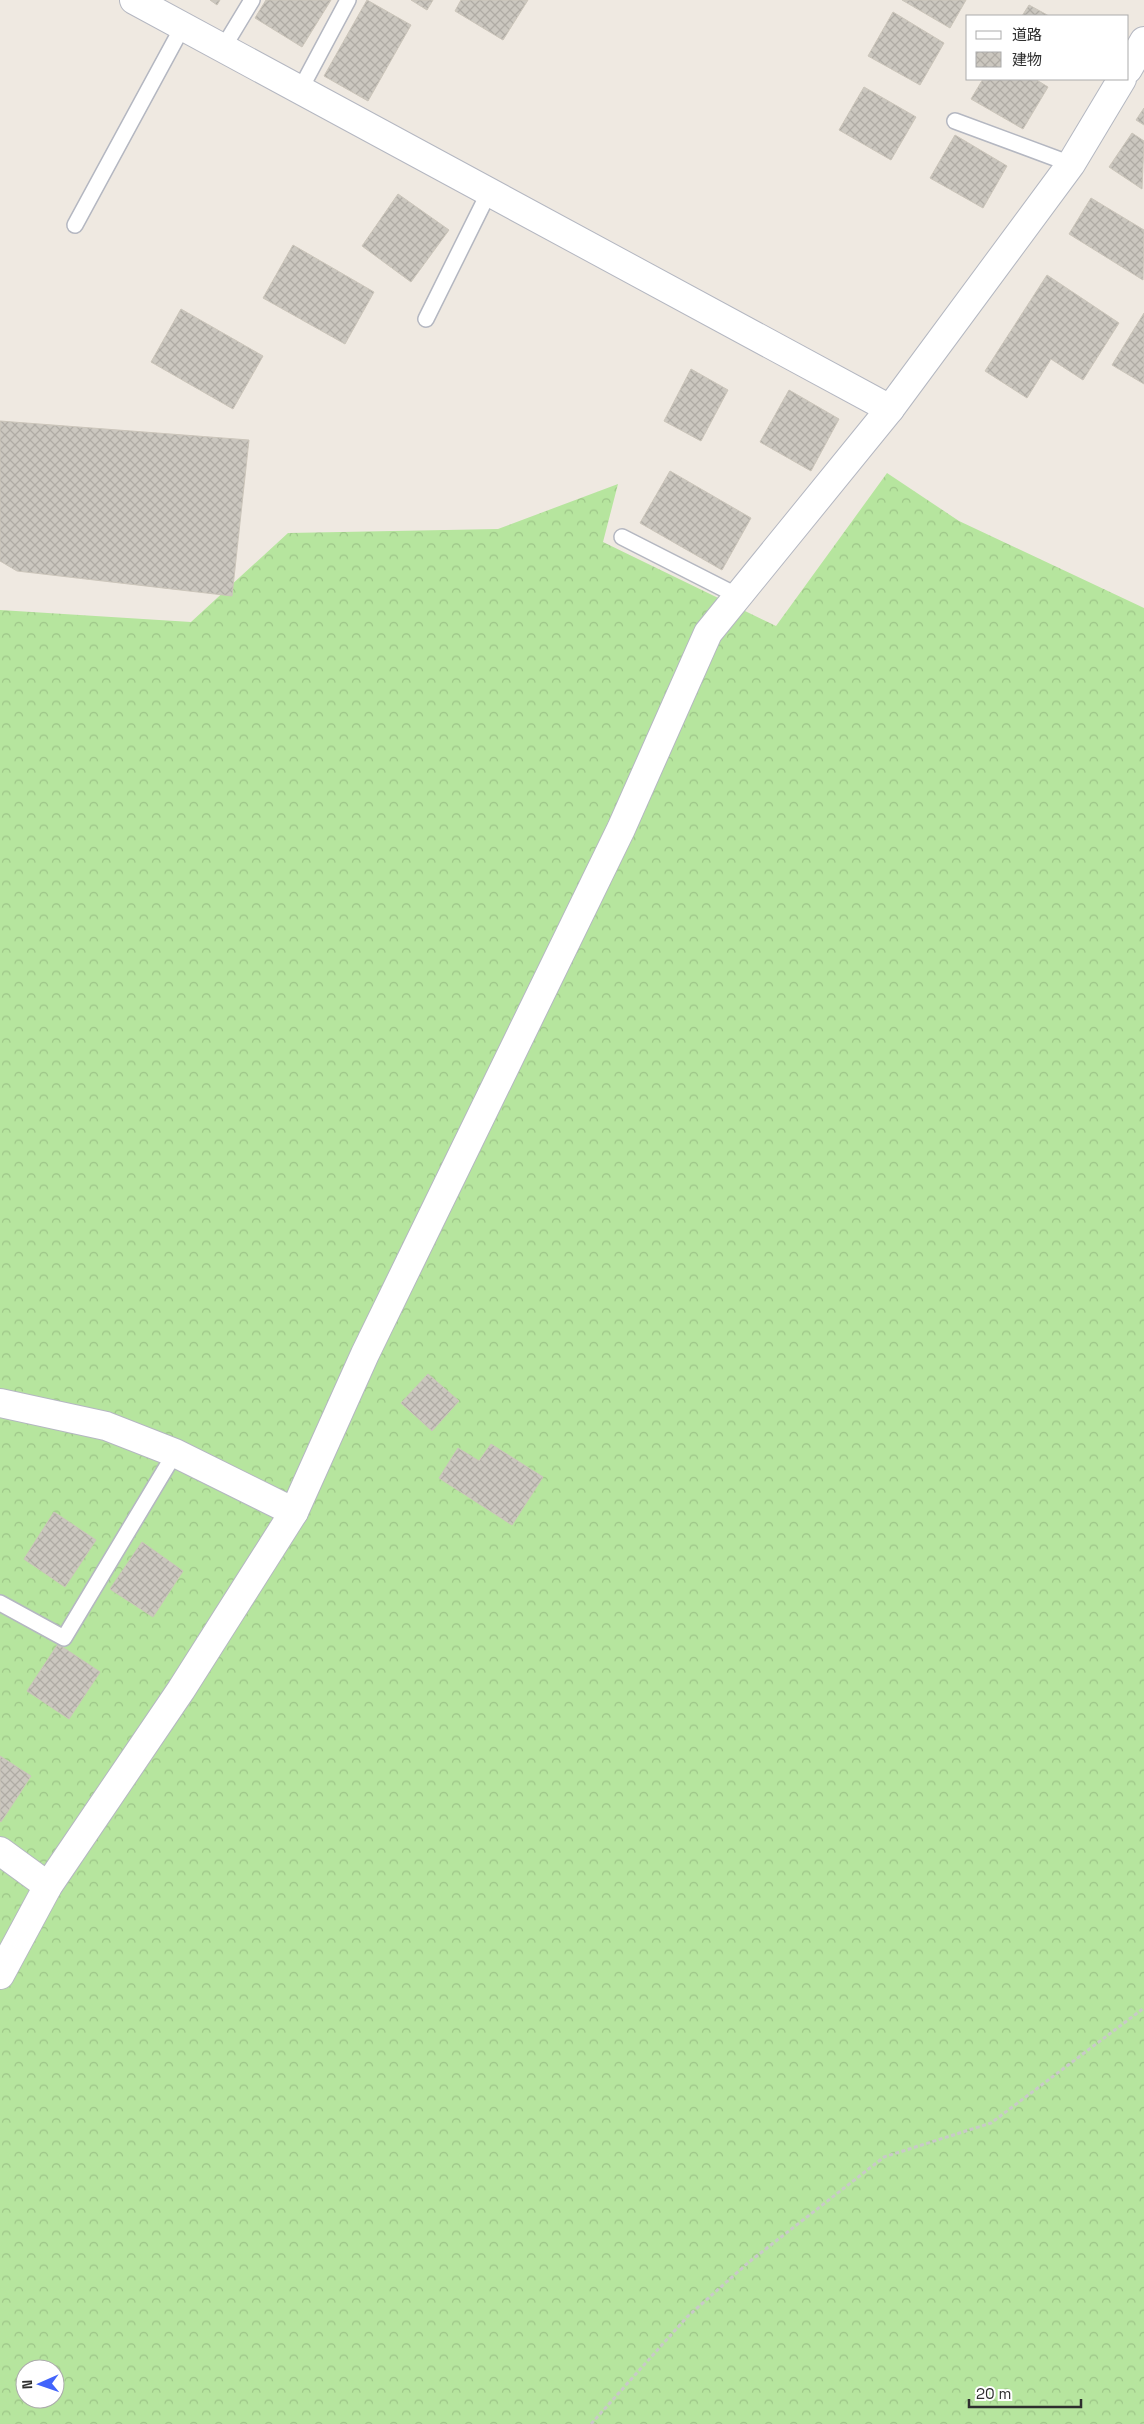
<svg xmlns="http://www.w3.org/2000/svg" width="1144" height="2424" viewBox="0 0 1144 2424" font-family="'Space Grotesk','Noto Sans JP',sans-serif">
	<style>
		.forest { fill: url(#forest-crowns); fill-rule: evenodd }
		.building { fill: url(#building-cross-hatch); stroke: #cbc5ba }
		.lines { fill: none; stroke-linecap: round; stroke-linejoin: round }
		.lane-casing { stroke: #b4b7c1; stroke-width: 18 }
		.street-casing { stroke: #b4b7c1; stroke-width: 30 }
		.path { stroke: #c9c9c9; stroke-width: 3; stroke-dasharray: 4 2.5; stroke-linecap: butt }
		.lane { stroke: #fff; stroke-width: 15 }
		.street { stroke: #fff; stroke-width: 28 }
	</style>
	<defs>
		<pattern id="forest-crowns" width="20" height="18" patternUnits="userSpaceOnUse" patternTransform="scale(1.25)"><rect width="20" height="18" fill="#b6e59e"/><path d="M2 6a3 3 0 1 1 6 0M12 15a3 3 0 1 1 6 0" fill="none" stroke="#9dc588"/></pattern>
		<pattern id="building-cross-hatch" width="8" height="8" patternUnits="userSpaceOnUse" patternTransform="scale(1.25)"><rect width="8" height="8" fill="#cbc7bf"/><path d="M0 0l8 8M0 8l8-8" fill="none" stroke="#afaba4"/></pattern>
	</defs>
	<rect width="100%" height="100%" fill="#efe9e1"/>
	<path class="forest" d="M887,473l72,48 185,87v1816h-1144v-1814l191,12 97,-89 210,-4 120,-45 -15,58 173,84zM25,2369h30v30h-30z"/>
	<g class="building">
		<polygon points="210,0 220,0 217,5"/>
		<polygon points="266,0 331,0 302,47 255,18"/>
		<polygon points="367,0 411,25 368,101 324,76"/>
		<polygon points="411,0 433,0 427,10"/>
		<polygon points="461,0 528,0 503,40 455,11"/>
		<polygon points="902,0 966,0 950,28"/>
		<polygon points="1029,5 1049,16 1022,16"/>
		<polygon points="893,12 944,43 920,85 868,56"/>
		<polygon points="983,79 1035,79 1048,87 1023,129 971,99"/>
		<polygon points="864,87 916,117 891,160 839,130"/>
		<polygon points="1144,108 1144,125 1136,120"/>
		<polygon points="1132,133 1144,141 1142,189 1109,167"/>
		<polygon points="955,135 1007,166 983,208 930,178"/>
		<polygon points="398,194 449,230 411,282 362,246"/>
		<polygon points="1091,198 1144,230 1143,280 1069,234"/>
		<polygon points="293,245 374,292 345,344 263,298"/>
		<polygon points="1047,275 1119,323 1083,380 1051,359 1027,398 985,371"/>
		<polygon points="181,309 263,356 233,409 151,362"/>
		<polygon points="1144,313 1144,384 1112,365"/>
		<polygon points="691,369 728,390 701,441 664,421"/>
		<polygon points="789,390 839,419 811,471 760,442"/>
		<polygon points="0,421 249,440 232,596 17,571 0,561"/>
		<polygon points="670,471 751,518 722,570 640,523"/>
		<polygon points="428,1374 459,1401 432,1431 401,1403"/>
		<polygon points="491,1444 543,1477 512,1525 439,1478 458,1448 479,1461"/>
		<polygon points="54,1512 96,1540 65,1587 24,1559"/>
		<polygon points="142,1542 183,1571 153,1617 110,1589"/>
		<polygon points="58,1644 100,1672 69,1719 27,1691"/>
		<polygon points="0,1756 31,1776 1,1822 0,1821"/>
	</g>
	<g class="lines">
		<g class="lane-casing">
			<g id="lane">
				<polyline points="223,48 252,0"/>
				<polyline points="300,90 348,0"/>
				<polyline points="955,121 1071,164"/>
				<polyline points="75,225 183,26"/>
				<polyline points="426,319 489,192"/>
				<polyline points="622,537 738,596"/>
				<polyline points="0,1603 64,1638 175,1453"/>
			</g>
		</g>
		<g class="street-casing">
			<g id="street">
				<polyline points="134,0 890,409"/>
				<polyline points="1128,69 1144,41"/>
				<polyline points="0,1403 106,1426 175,1453 294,1512"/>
				<polyline points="0,1851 48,1886"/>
				<polyline points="0,1975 48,1886 181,1690 294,1512 365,1354 621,829 708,633 890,409 1071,164 1122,79"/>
			</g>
		</g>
		<polyline class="path" points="591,2424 687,2317 749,2262 884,2157 991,2123 1144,2008"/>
		<use href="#lane" class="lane"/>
		<use href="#street" class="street"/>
	</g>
	<rect x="966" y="15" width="162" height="65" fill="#ffffff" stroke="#ababab"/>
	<rect x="976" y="31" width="25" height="8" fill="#ffffff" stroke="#ababab"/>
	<text x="1012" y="40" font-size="15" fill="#2e2e2e">道路</text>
	<rect x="976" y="52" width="25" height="15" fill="url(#building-cross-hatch)" stroke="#ababab"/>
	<text x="1012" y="65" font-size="15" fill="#2e2e2e">建物</text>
	<g transform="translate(40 2384) rotate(268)"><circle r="24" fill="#ffffff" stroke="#ababab"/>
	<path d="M0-4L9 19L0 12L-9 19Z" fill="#4264fb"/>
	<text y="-8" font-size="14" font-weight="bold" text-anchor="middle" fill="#2e2e2e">N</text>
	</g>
	<path d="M969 2399v8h112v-8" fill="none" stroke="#2e2e2e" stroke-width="2.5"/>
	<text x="976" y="2399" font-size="15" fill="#2e2e2e" stroke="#ffffff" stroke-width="4" paint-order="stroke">20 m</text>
</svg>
